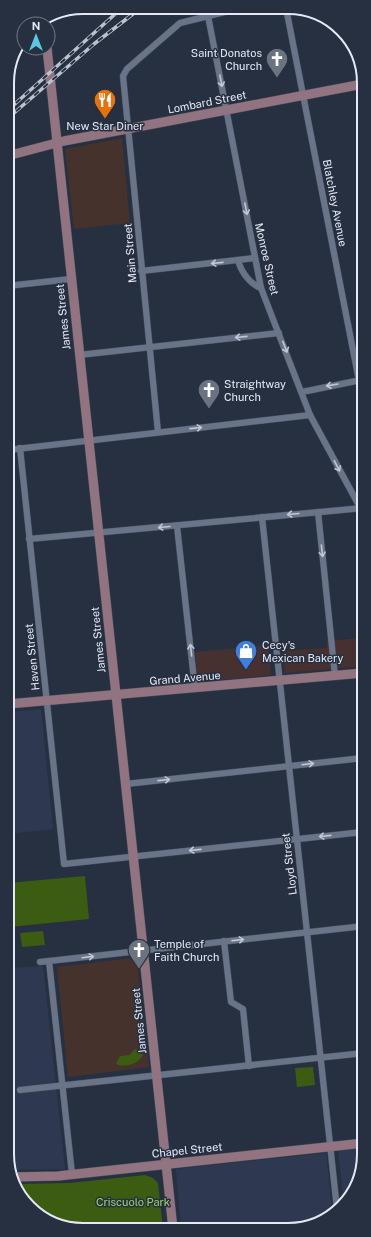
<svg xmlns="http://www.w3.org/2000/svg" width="371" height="1237" viewBox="0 0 371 1237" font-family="'Public Sans',sans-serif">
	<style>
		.commercial { fill: #463130 }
		.built { fill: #2e3951 }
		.education { fill: #45322c }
		.green { fill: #3b5c11 }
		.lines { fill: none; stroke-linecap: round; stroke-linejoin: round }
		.street-casing { stroke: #474e5d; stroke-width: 7 }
		.secondary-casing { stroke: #474e5d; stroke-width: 10 }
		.street { stroke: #6a7489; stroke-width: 6 }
		.secondary { stroke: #927481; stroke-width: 9 }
		.rail-casing { stroke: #bbc1ce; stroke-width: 3.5 }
		.rail { stroke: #273041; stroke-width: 2; stroke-dasharray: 6; stroke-linecap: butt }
		.oneway { stroke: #bfc6d5 }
		.labels { text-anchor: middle; stroke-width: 3; stroke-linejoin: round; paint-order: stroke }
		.poi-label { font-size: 11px; fill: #e4e9f5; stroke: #273041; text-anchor: start }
		.street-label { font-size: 11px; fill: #e4e9f5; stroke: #273041 }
		.park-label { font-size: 11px; fill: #9ed26c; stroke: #273041 }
		.rim { fill: none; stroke: #e4e9f5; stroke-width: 2 }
	</style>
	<rect width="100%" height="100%" fill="#273041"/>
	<g class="commercial">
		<polygon points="363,638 363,666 285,673 282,651 327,648 327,641"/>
		<polygon points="268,645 271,675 198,682 195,652"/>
	</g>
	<g class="built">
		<polygon points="41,709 53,829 8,834 8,712"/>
		<polygon points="43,966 65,1169 9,1170 8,968"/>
		<polygon points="364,1148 364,1159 344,1205 338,1150"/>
		<polygon points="326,1153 332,1212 303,1229 181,1229 176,1169"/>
	</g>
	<g class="education">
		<polygon points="122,138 130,223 74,229 65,149"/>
		<polygon points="134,958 137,963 149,1067 68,1077 57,967"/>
	</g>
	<g class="green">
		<polygon points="85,876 89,919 9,927 8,883"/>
		<polygon points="43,931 45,945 22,947 20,933"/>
		<path d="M135,1049l8,6c-5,9 -17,13 -27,9l4,-8 9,-1z"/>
		<polygon points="313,1067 315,1085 297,1087 295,1068"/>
		<polygon points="145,1175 153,1178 158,1183 163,1229 68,1228 29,1208 17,1184 70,1183"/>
	</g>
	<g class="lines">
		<g class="street-casing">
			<g id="street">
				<polyline points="286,8 363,401"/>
				<polyline points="208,16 261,288 310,415 363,513"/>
				<path d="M238,260c3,12 12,24 23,28"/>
				<polyline points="141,271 255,258"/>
				<polyline points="7,286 71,279"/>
				<polyline points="79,355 279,333"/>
				<polyline points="302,392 361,380"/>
				<polyline points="158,432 123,76 127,69 180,23 241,8"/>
				<polyline points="20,448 64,864 363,832"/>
				<polyline points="8,450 310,415"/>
				<polyline points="318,512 335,676"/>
				<polyline points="262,517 337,1209"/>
				<polyline points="177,526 195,689"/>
				<polyline points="29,539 363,508"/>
				<polyline points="126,784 363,758"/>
				<polyline points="224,941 231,1002 243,1009 249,1066"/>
				<polyline points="49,961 72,1174"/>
				<polyline points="40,962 364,926"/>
				<polyline points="20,1090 364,1053"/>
			</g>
		</g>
		<g class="secondary-casing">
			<g id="secondary">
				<polyline points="43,20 44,24"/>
				<polyline points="47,48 173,1229"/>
				<polyline points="7,156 64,141 363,84"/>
				<polyline points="8,704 363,673"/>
				<polyline points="13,1177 58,1176 364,1143"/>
			</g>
		</g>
		<use href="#street" class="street"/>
		<use href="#secondary" class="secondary"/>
		<g class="rail-casing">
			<g id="rail">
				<polyline points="7,111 123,7"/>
				<polyline points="7,119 94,44 142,7"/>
			</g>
		</g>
		<use href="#rail" class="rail"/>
	</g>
	<defs><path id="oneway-shaft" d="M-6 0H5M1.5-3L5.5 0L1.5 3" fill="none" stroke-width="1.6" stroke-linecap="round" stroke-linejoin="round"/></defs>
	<g class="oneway">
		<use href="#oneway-shaft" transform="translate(221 81) rotate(79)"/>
		<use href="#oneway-shaft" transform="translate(246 209) rotate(79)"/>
		<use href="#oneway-shaft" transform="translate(217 263) rotate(174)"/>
		<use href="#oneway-shaft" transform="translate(241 337) rotate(174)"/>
		<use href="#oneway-shaft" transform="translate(285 347) rotate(69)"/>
		<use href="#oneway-shaft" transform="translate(332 385) rotate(170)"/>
		<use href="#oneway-shaft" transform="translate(196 428) rotate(-6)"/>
		<use href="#oneway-shaft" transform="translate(337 466) rotate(62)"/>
		<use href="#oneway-shaft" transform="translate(293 514) rotate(175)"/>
		<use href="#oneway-shaft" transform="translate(164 527) rotate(175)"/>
		<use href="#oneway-shaft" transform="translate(322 551) rotate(84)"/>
		<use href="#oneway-shaft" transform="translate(191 650) rotate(-96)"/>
		<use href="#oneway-shaft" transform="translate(308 764) rotate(-7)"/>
		<use href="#oneway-shaft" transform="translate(164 780) rotate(-6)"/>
		<use href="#oneway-shaft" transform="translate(325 836) rotate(174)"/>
		<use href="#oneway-shaft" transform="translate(195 850) rotate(174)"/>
		<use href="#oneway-shaft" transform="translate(238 940) rotate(-6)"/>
		<use href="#oneway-shaft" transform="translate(88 957) rotate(-7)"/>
	</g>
	<defs>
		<g id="church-pin" transform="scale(1.15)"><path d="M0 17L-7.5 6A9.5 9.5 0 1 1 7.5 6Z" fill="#6b7280" stroke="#273041"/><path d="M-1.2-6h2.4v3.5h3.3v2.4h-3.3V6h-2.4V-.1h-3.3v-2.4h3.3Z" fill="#fff"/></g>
		<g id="restaurant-pin" transform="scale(1.15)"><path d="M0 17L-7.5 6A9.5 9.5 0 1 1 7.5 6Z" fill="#e8710a" stroke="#273041"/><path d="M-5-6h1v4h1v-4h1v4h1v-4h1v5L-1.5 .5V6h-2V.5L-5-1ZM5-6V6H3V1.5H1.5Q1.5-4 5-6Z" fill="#fff"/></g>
		<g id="shop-pin" transform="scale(1.15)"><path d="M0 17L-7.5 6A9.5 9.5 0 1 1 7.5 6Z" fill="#3f7fe0" stroke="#273041"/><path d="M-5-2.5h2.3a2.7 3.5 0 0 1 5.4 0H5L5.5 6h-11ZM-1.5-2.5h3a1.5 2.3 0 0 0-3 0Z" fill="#fff"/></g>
	</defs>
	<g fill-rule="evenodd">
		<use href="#church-pin" x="277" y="59"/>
		<use href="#restaurant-pin" x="105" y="100"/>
		<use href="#church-pin" x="209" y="390"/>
		<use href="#shop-pin" x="246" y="651"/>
		<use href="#church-pin" x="139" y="950"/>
	</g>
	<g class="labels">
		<g class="poi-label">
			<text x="262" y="57" text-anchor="end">Saint Donatos<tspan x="262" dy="13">Church</tspan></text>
			<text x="105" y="130" text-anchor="middle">New Star Diner</text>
			<text x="224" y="388">Straightway<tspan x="224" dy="13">Church</tspan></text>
			<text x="262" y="649">Cecy's<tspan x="262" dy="13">Mexican Bakery</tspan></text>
			<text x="154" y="948">Temple of<tspan x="154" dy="13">Faith Church</tspan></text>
		</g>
		<g class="street-label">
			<text transform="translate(207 102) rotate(-11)" y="4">Lombard Street</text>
			<text transform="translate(335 203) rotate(79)" y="4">Blatchley Avenue</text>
			<text transform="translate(130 253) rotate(-95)" y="4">Main Street</text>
			<text transform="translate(267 259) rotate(77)" y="4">Monroe Street</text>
			<text transform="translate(63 317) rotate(-96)" y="4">James Street</text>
			<text transform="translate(98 640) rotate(-96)" y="4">James Street</text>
			<text transform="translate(32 657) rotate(-96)" y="4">Haven Street</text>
			<text transform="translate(185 678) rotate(-5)" y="4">Grand Avenue</text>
			<text transform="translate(289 864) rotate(-97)" y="4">Lloyd Street</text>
			<text transform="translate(139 1021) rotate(-96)" y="4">James Street</text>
			<text transform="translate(187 1150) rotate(-6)" y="4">Chapel Street</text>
		</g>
		<g class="park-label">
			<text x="133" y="1206">Criscuolo Park</text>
		</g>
	</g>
	<path d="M0 0H371V1237H0ZM83 14H288A69 69 0 0 1 357 83V1154A69 69 0 0 1 288 1223H83A69 69 0 0 1 14 1154V83A69 69 0 0 1 83 14Z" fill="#273041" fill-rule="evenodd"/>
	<path class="rim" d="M83 14H288A69 69 0 0 1 357 83V1154A69 69 0 0 1 288 1223H83A69 69 0 0 1 14 1154V83A69 69 0 0 1 83 14Z"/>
	<g transform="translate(36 36)"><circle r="19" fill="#273041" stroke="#737a89"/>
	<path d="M0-3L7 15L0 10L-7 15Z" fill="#58c8e4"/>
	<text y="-6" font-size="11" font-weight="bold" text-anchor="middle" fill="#e4e9f5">N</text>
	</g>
</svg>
